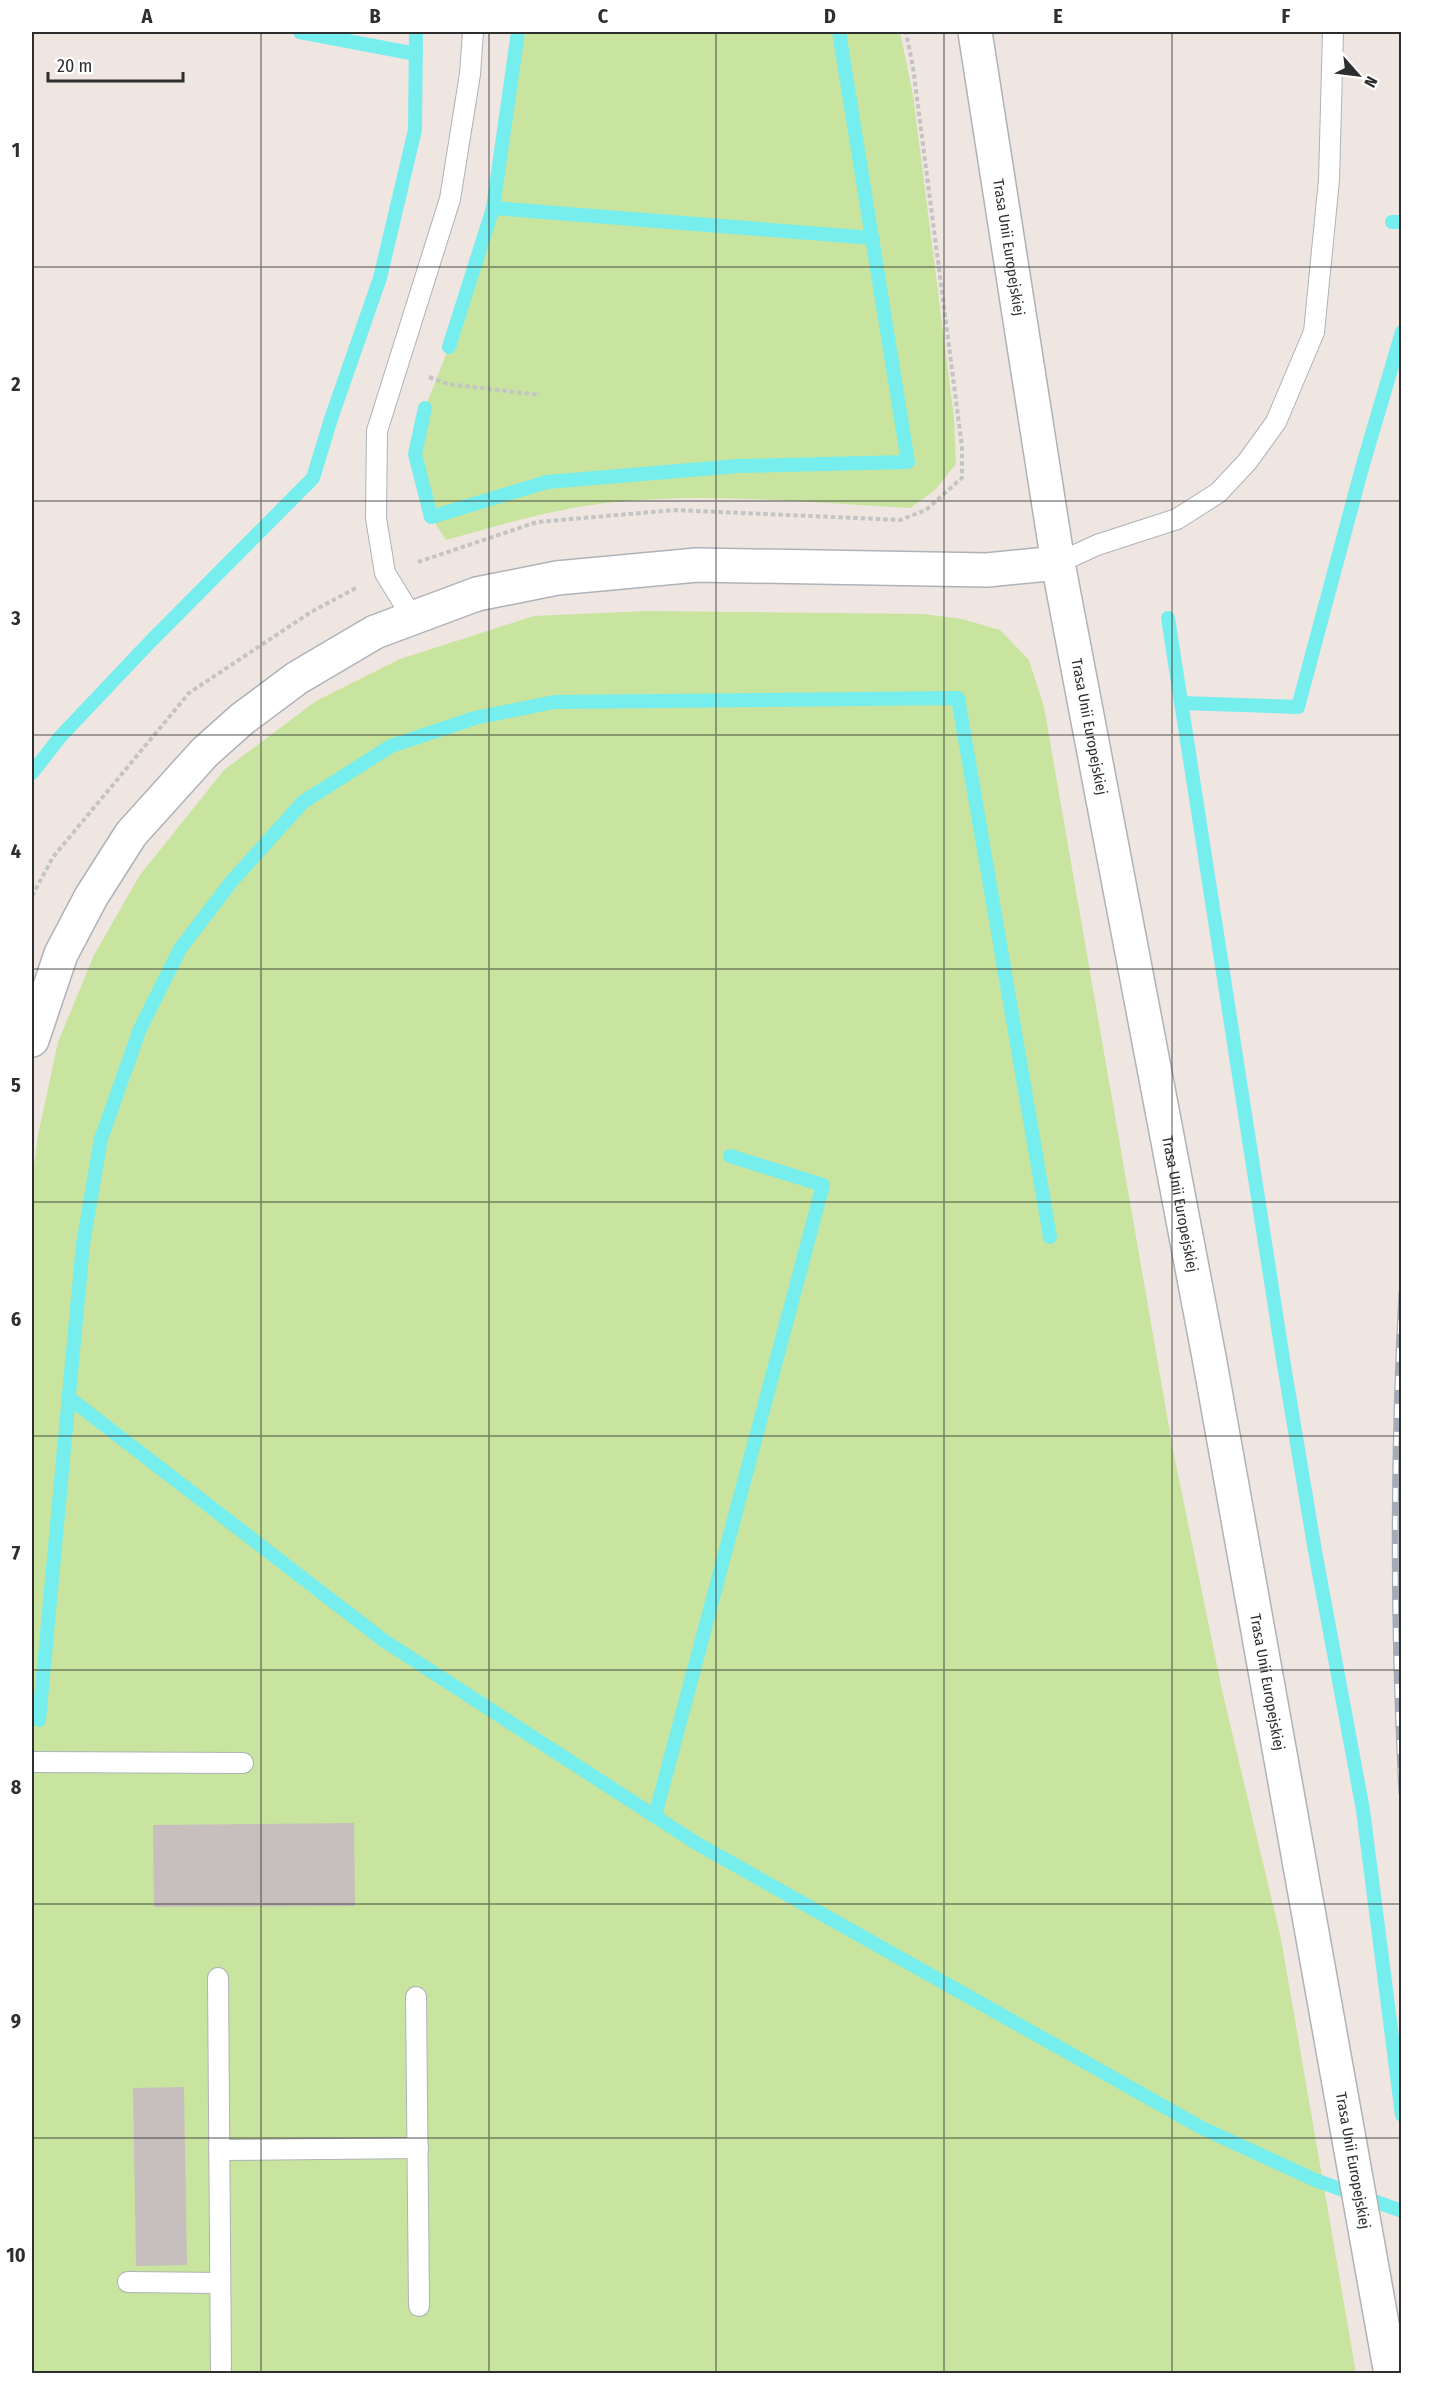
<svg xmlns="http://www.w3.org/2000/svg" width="1433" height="2405" viewBox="0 0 1433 2405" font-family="'Fira Sans Condensed',sans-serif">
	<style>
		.green { fill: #c9e49e }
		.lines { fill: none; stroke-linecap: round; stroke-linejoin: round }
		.stream { stroke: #76eeee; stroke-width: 14 }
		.building { fill: #c7bfbd }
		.lane-casing { stroke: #aeb3b9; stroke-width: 22 }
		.secondary-casing { stroke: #aeb3b9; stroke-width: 36 }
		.path { stroke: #c4c4c4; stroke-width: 4; stroke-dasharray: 4.5 3; stroke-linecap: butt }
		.lane { stroke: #fff; stroke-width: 20 }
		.secondary { stroke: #fff; stroke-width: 33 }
		.rail-casing { stroke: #a3abb7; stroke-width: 7 }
		.rail { stroke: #fff; stroke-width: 4.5; stroke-dasharray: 14; stroke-linecap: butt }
		.grid { fill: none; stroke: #2e2e2e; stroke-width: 1.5; stroke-opacity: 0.55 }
		.labels { text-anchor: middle; stroke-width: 5; stroke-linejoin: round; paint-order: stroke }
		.street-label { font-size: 15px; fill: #2e2e2e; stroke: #fff }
		.neatline { fill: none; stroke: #2e2e2e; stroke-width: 2 }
		.grid-label { font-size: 20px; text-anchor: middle; font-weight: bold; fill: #2e2e2e }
	</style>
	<rect width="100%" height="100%" fill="#efe5e1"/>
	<g class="green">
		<path d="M518,32h382l13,63 41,323 2,46 -22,27 -24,17c-98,-5 -197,-16 -295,-6 -59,6 -112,22 -169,38l-15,-23 -16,-63 10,-46 24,-61 44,-139 24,-158z"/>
		<polygon points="647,611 923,614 962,619 1000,630 1029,660 1044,707 1173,1450 1222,1690 1281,1939 1356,2373 32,2374 32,1182 38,1135 58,1042 94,955 140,875 224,770 316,701 400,659 534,616"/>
	</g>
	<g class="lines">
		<g class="stream">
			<polyline points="300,32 416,54"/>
			<polyline points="493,208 873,238"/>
			<polyline points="1392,222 1402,222"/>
			<polyline points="449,347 493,208 518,32"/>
			<polyline points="425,408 415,454 431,517 547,482 738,466 908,462 839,32"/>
			<polyline points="1168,618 1283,1359 1315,1551 1363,1810 1402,2115"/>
			<polyline points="1181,703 1298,707 1362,468 1402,332"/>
			<polyline points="32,773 60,737 150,642 313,478 331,419 380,278 415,130 416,32"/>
			<polyline points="68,1397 383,1640 696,1843 1202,2128 1315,2180 1402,2211"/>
			<polyline points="39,1720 83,1244 101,1139 140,1029 180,949 232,881 303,802 391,746 475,718 554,702 958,698 1050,1237"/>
			<polyline points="655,1816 823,1185 730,1156"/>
		</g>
	</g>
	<g class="building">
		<polygon points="354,1823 355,1906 154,1907 153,1825"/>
		<polygon points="184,2087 187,2265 136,2266 133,2088"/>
	</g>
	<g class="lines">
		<g class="lane-casing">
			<g id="lane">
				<polyline points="1058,563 1097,545 1177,519 1218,493 1247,462 1276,422 1314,332 1329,180 1333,32"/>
				<polyline points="412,617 385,573 376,518 377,431 450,199 470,74 473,32"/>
				<polyline points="32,1762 243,1763"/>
				<polyline points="218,1978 221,2374"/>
				<polyline points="416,1997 419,2306"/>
				<polyline points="219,2150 418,2148"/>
				<polyline points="128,2282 220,2283"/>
			</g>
		</g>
		<g class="secondary-casing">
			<g id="secondary">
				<path id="s1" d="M975,32l83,531 151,794 182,1017"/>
				<polyline points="32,1040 61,954 91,897 131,834 205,752 242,719 297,678 375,632 477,594 557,578 697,565 987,570 1058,563"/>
			</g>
		</g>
		<g class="path">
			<polyline points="429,377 448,384 540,395"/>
			<polyline points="418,562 537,522 675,510 900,520 926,510 962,478 962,447 913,67 906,32"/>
			<polyline points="32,896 53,857 189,693 311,612 356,588"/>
		</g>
		<use href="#lane" class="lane"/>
		<use href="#secondary" class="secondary"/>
		<g class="rail-casing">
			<path id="rail" d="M1402,1292c-9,167 -9,334 0,501"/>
		</g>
		<use href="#rail" class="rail"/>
	</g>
	<path class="grid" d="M261,32v2342M489,32v2342M716,32v2342M944,32v2342M1172,32v2342M32,267h1370M32,501h1370M32,735h1370M32,969h1370M32,1202h1370M32,1436h1370M32,1670h1370M32,1904h1370M32,2138h1370"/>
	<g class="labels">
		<g class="street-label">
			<text dy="5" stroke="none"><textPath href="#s1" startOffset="218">Trasa Unii Europejskiej</textPath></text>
			<text dy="5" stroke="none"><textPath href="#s1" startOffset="704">Trasa Unii Europejskiej</textPath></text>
			<text dy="5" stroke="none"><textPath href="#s1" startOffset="1190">Trasa Unii Europejskiej</textPath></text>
			<text dy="5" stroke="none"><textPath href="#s1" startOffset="1676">Trasa Unii Europejskiej</textPath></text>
			<text dy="5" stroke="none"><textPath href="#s1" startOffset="2162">Trasa Unii Europejskiej</textPath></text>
		</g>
	</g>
	<rect width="1433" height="2405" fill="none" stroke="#ffffff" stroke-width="66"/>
	<g transform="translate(1358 75) rotate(118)" stroke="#ffffff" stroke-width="4.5" paint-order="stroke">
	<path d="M0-4.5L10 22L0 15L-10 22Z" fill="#2e2e2e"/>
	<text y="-9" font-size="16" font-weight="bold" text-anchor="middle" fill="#2e2e2e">N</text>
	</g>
	<path d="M48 72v9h135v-9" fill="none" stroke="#2e2e2e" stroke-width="3"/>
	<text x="57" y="72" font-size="18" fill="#2e2e2e" stroke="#ffffff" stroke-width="4.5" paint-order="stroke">20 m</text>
	<rect x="33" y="33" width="1367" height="2339" class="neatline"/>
	<g class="grid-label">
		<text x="147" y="23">A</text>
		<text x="375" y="23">B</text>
		<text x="603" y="23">C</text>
		<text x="830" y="23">D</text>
		<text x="1058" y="23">E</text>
		<text x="1286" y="23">F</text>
		<text x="16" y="157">1</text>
		<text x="16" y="391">2</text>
		<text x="16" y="625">3</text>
		<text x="16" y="858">4</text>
		<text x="16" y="1092">5</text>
		<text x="16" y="1326">6</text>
		<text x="16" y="1560">7</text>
		<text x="16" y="1794">8</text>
		<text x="16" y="2028">9</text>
		<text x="16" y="2262">10</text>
	</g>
</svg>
